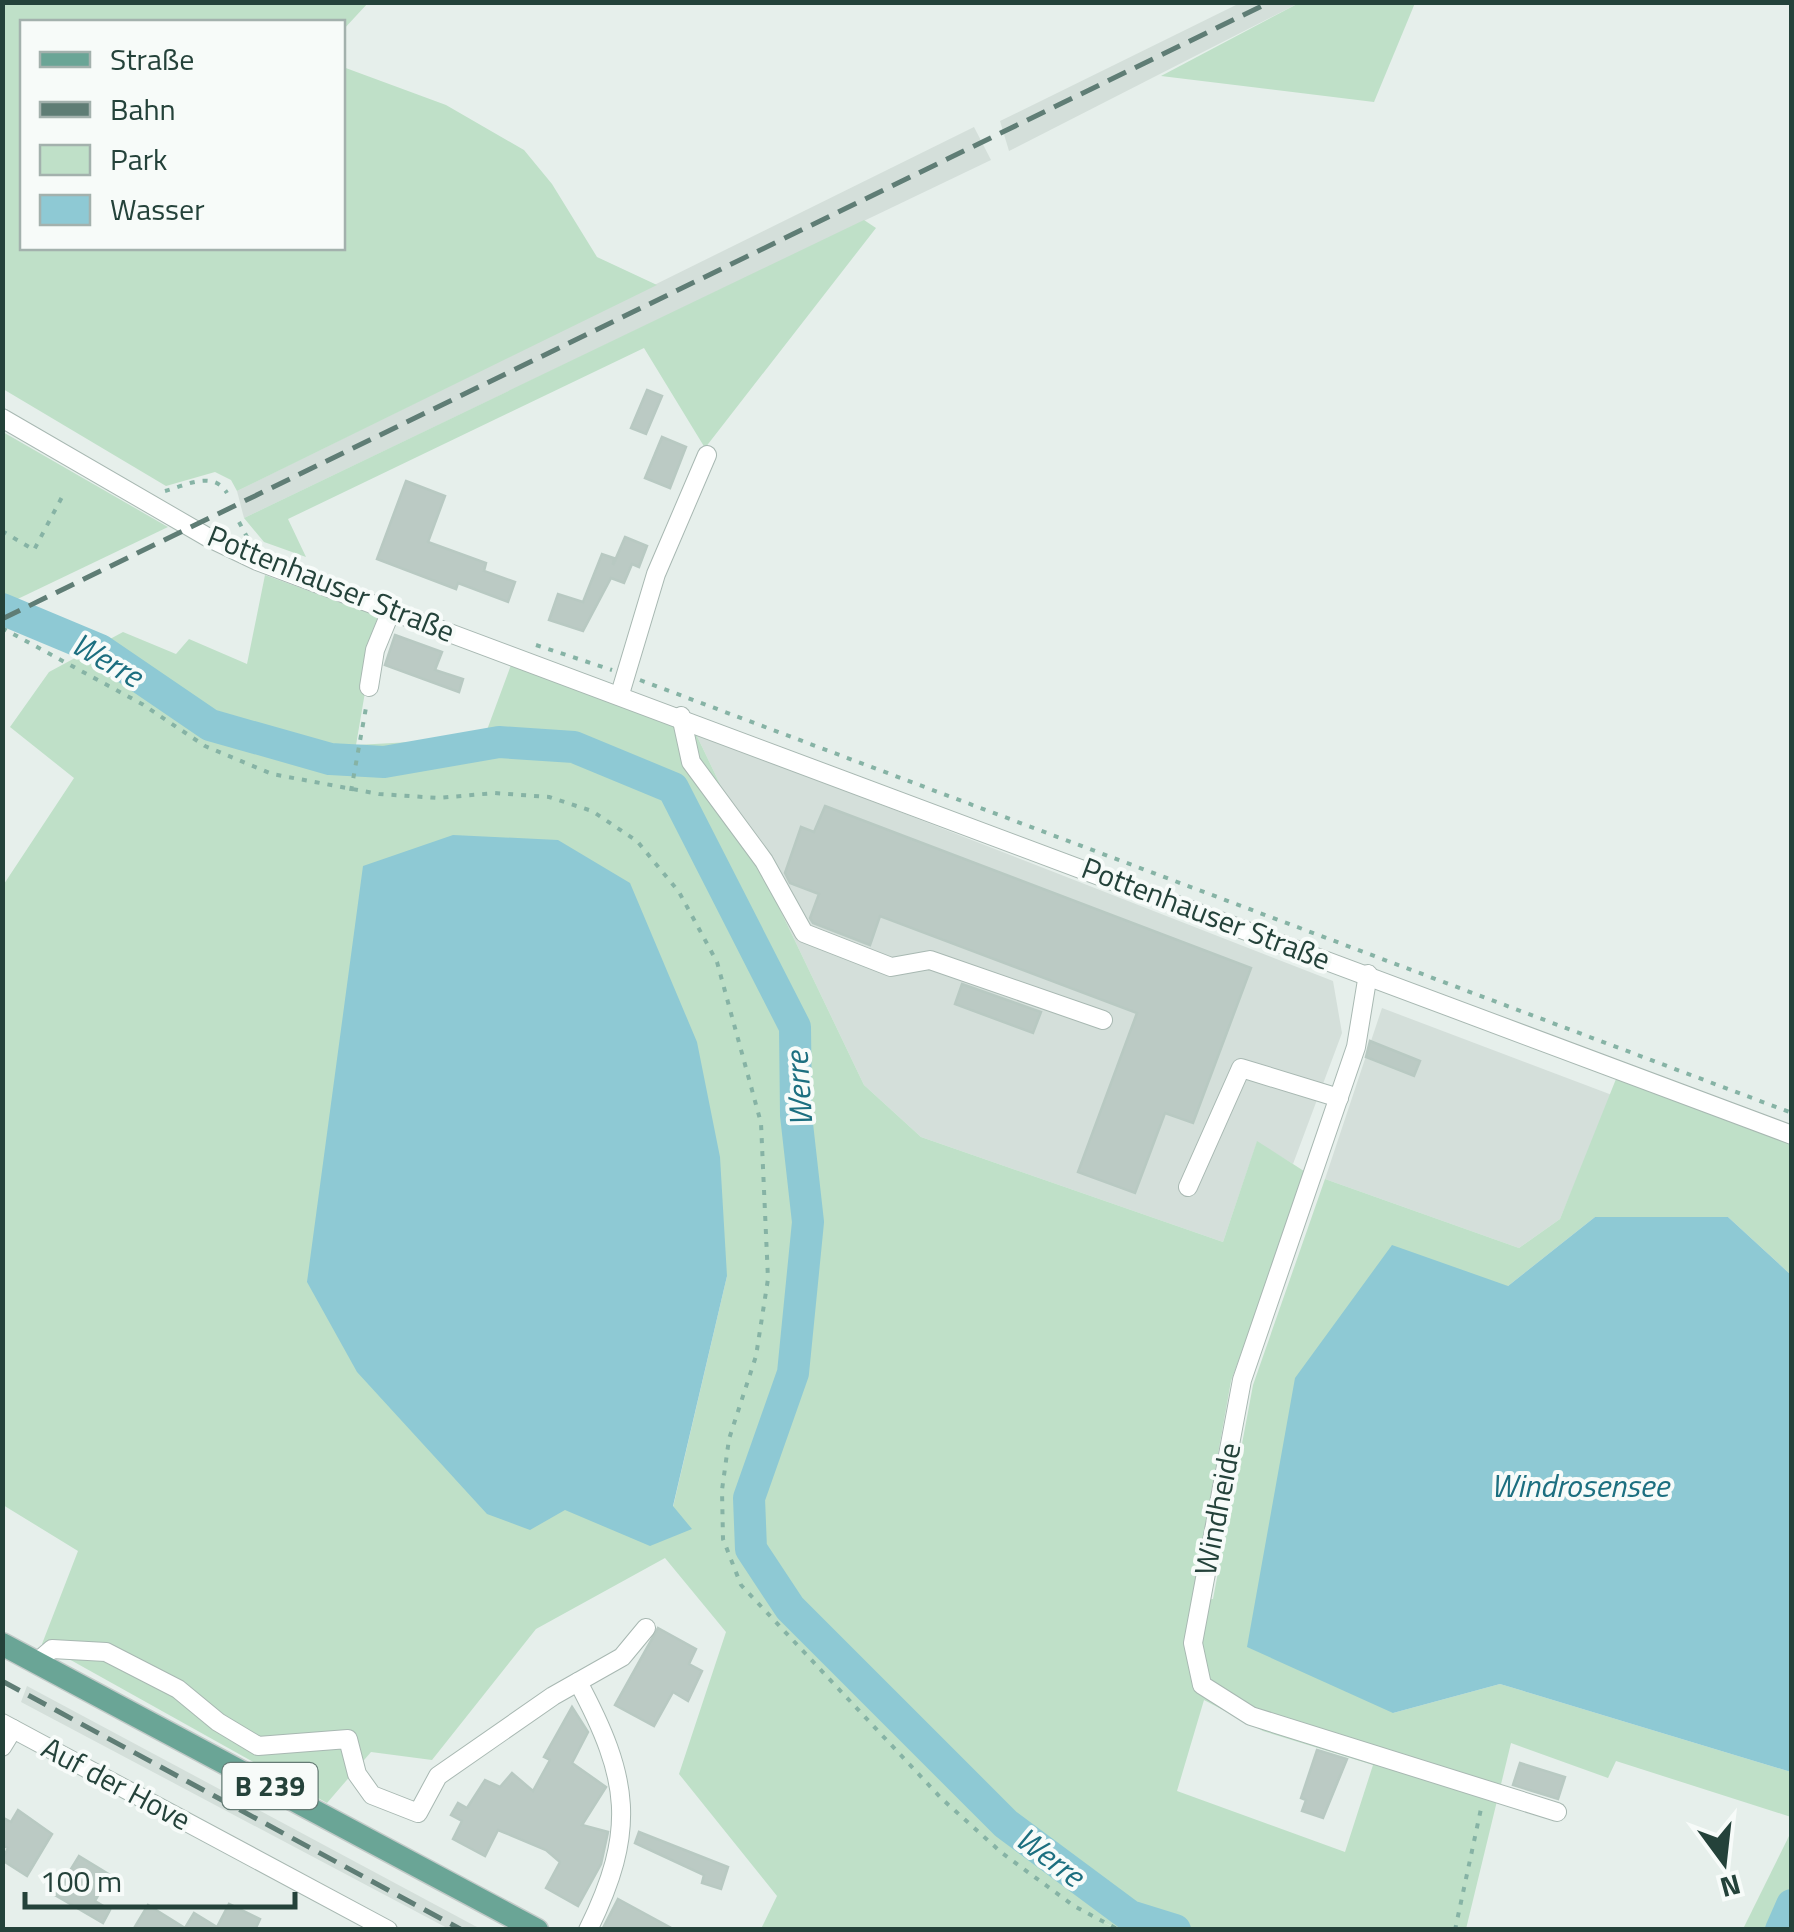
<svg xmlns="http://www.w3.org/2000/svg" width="1794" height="1932" viewBox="0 0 1794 1932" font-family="'Titillium Web',sans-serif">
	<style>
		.built { fill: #d4dfda }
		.green { fill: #bfe0c8; fill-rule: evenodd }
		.water { fill: #8ec9d4 }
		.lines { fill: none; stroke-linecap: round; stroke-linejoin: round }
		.river { stroke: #8ec9d4; stroke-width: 32 }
		.building { fill: #bbcac4; stroke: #b8c9c2; stroke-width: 2.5 }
		.minor-casing { stroke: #a8b8b2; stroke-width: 20 }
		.major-casing { stroke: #c2cac8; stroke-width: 25 }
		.path { stroke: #86b3a5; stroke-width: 4; stroke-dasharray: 5 8; stroke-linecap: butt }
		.minor { stroke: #fff; stroke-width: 18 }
		.major { stroke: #6aa596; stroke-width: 22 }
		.rail { stroke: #5f7d75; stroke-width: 5; stroke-dasharray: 20 10; stroke-linecap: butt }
		.labels { text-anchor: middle; stroke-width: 8; stroke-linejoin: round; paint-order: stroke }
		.shield { fill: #f7fbf9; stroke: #637a73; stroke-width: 2.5 }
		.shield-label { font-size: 28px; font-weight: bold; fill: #24423a }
		.street-label { font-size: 30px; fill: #24423a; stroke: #f7fbf9 }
		.water-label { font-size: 32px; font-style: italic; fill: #1c6f80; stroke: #f7fbf9 }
	</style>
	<rect width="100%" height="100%" fill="#e6efeb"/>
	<g class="built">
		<polygon points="1240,3 1299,3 1009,151 1000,121"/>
		<polygon points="974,127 991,160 244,518 237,491"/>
		<polygon points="695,732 1333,981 1342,1033 1293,1164 1257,1142 1223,1242 921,1137 864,1085"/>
		<polygon points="1382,1008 1612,1095 1560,1219 1519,1248 1325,1179"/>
		<polygon points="27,1686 475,1926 482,1929 449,1929 21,1702"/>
	</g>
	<g class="green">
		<polygon points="2,3 368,3 343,30 342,22 22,22 22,248 342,248 343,67 446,105 524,150 552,184 597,257 657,285 237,491 231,480 215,472 166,486 3,389"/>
		<polygon points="1299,3 1415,3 1374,102 1161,76"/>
		<polygon points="864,220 876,228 705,448 644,348 288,519 306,557 264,542 244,518"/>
		<polygon points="3,432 168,527 3,606"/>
		<path d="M265,575l113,41 -22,129 128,-7 27,-73 184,67 169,353 57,52 302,105 34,-101 50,32 -76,208 -39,219 21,-1 40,-214 72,-206 194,69 41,-29 58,-145 173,68v133l-63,-58h-133l-87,69 -115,427 107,-29 291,88v45l-175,-56 -8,17 -97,-35 -45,186 -344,1 -22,-9 18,8h-357l16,-33 -98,-122 47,-142 -61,-74 -129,71 -104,131 -61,-8 -44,51 -285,-159 36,-93 -75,-46 -1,-618 72,-109 -64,-51 39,-55 74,-40 53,22 13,-15 58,25zM727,1276l-54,231 -23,38 -85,-36zM1204,1700l59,31 110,34 -28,87 -168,-61z"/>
		<polygon points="1791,1832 1791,1929 1743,1929"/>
	</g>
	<g class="water">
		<polygon points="453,835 558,840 630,883 697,1042 720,1157 727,1276 673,1506 692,1529 650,1546 565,1510 530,1530 487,1514 357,1372 307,1282 363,866"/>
		<polygon points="1595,1217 1728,1217 1791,1275 1791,1772 1500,1684 1393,1713 1247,1647 1295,1378 1392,1245 1508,1286"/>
	</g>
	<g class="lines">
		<g class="river">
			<polyline points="2,609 100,650 210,725 330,759 384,762 499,742 574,747 673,788 795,1027 796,1115 808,1222 793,1373 749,1498 751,1549 790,1608 1006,1824 1130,1916 1175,1930"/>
			<polyline points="1781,1930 1792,1905"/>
		</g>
	</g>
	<g class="building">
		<polygon points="647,390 662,396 646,434 631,428"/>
		<polygon points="662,437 686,447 670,488 645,478"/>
		<polygon points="406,481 445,496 428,542 486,563 484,571 515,582 508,602 458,583 456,589 377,559"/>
		<polygon points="625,537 647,546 639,567 632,564 624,583 611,578 583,631 549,620 558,594 583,602 602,554 614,558 613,565"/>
		<polygon points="395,635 442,652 435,670 463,679 459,692 385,665"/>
		<polygon points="825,806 1251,968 1193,1123 1165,1113 1135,1193 1078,1172 1137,1013 880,916 870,945 813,923 810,918 819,894 790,883 785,873 801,827 814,832"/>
		<polygon points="962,984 1041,1012 1033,1033 955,1004"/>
		<polygon points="1370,1041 1420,1061 1414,1076 1366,1057"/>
		<polygon points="658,1628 696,1649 689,1664 702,1671 688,1701 673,1692 654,1726 615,1705"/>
		<polygon points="572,1707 588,1732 572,1763 606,1787 582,1825 608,1832 601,1864 578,1906 546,1888 560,1862 546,1850 498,1830 485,1856 453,1839 462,1821 451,1815 458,1803 467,1808 485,1780 500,1787 512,1773 533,1791 550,1760 544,1757"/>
		<polygon points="1317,1750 1347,1759 1323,1818 1302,1811 1306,1800 1301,1798"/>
		<polygon points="1520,1763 1565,1777 1558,1799 1513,1785"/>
		<polygon points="18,1810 52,1834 27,1876 2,1860 8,1848 2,1845 2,1817 11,1822"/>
		<polygon points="639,1832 728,1867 721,1889 702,1883 704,1875 635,1843"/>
		<polygon points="79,1856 110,1875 95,1901 110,1910 103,1923 55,1895"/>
		<polygon points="618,1899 675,1930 602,1930"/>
		<polygon points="229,1904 260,1919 255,1930 133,1930 148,1905 185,1928 194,1913 217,1927"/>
	</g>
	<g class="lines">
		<g class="minor-casing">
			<g id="minor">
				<polyline points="2,418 209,538 257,561 1792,1135"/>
				<polyline points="369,687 375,650 391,611"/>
				<polyline points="620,694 656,574 707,455"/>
				<polyline points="681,716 691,762 764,861 804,933 891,967 930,960 1103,1020"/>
				<polyline points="1368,974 1356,1047 1242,1380 1193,1643 1202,1685 1251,1716 1557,1812"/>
				<polyline points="1188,1187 1241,1068 1339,1098"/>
				<polyline points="37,1662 52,1649 106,1652 178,1689 218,1722 258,1746 348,1739 357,1774 372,1795 418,1813 438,1776 553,1696 622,1657 646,1628"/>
				<path d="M578,1682c52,97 59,148 10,248"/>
				<polyline points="2,1723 388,1930"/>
				<polyline points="2,1747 13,1729"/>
			</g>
		</g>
		<g class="major-casing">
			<polyline id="major" points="2,1644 537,1930"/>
		</g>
		<g class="path">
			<path d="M165,491c22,-6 48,-21 62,2"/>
			<polyline points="239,522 247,537"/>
			<polyline points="2,531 34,550 62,497"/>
			<polyline points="2,628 142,704 205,746 272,774 379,794 438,798 495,793 549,797 592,811 637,841 679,892 717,962 761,1123 768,1279 756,1356 729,1439 722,1490 723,1539 741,1585 942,1799 1002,1853 1074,1906 1119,1930"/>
			<polyline points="536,645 612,670"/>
			<polyline points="640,680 1792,1113"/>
			<polyline points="351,791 367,702"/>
			<polyline points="1455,1930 1482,1804"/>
		</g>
		<use href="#minor" class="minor"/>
		<use href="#major" class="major"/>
		<g class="rail">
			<polyline points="2,619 1270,2"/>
			<polyline points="2,1681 462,1930"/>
		</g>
	</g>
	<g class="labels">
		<rect class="shield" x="222.5" y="1763" width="95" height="46" rx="8"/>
		<g class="shield-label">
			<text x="270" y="1796">B 239</text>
		</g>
		<g class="street-label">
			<text transform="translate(331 584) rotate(22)" y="10">Pottenhauser Straße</text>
			<text transform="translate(1206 914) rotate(21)" y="10">Pottenhauser Straße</text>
			<text transform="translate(1218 1509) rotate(-79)" y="10">Windheide</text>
			<text transform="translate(116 1784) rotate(28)" y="10">Auf der Hove</text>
		</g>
		<g class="water-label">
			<text transform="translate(107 660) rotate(30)" y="11">Werre</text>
			<text transform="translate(799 1089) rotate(-94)" y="11">Werre</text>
			<text x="1580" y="1497">Windrosensee</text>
			<text transform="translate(1050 1857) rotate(37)" y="11">Werre</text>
		</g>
	</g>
	<rect width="1794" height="1932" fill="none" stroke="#24423a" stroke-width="10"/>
	<rect x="20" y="20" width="325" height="230" fill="#f7fbf9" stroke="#a3b1ad" stroke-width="2.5"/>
	<rect x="40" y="52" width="50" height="15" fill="#6aa596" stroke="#a3b1ad" stroke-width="2.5"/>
	<text x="110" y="70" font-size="30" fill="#24423a">Straße</text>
	<rect x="40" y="102" width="50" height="15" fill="#5f7d75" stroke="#a3b1ad" stroke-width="2.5"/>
	<text x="110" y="120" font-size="30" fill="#24423a">Bahn</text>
	<rect x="40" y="145" width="50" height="30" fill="#bfe0c8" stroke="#a3b1ad" stroke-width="2.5"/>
	<text x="110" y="170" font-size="30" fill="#24423a">Park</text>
	<rect x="40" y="195" width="50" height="30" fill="#8ec9d4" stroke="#a3b1ad" stroke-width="2.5"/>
	<text x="110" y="220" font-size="30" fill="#24423a">Wasser</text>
	<g transform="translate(1724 1862) rotate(165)" stroke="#f7fbf9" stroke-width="8" paint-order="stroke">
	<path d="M0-8L18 38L0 25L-18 38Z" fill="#24423a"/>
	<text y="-15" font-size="28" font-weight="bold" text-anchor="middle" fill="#24423a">N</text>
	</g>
	<path d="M25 1892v15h270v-15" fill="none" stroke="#24423a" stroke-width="5"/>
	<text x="40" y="1892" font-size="30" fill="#24423a" stroke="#f7fbf9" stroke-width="8" paint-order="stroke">100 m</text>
</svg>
